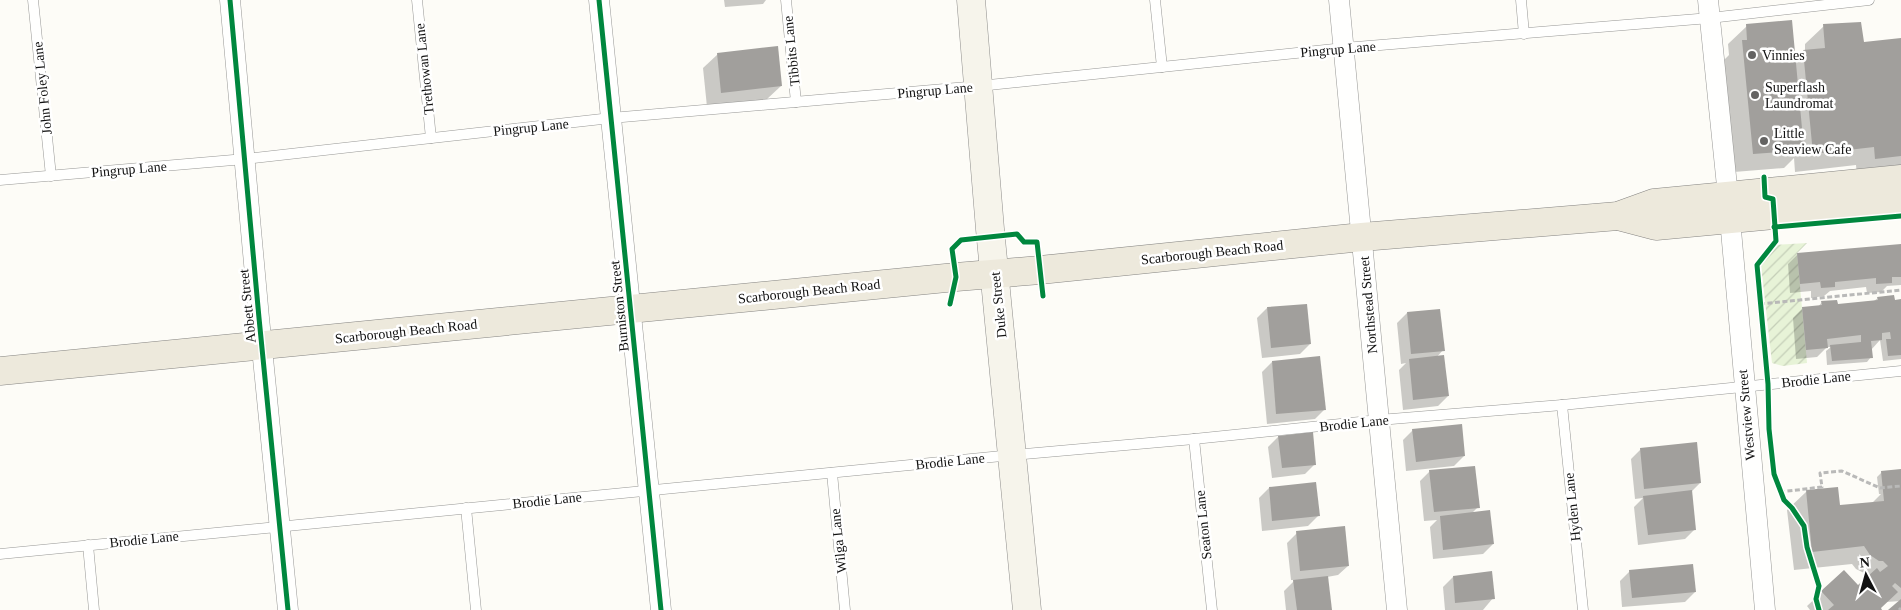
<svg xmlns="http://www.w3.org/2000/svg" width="1901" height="610" viewBox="0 0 1901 610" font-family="Georgia,serif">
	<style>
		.garden { fill: url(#garden-furrows) }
		.shadow { fill: #0003 }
		.building { fill: #a19f9c }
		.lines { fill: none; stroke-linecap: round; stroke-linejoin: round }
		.lane-casing { stroke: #979795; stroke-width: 11 }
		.street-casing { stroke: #979795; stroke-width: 21 }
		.secondary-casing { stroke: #8e8d8b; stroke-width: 29 }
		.primary-casing { stroke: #858482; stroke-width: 29 }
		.path { stroke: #b9b9b8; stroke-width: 3; stroke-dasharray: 5 2.5; stroke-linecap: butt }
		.lane { stroke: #fffffe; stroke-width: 10 }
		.street { stroke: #fffffe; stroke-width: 20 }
		.secondary { stroke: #f6f4eb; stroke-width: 28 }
		.primary { stroke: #ede9dc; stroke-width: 28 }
		.cycleway-casing { stroke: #fff; stroke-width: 8 }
		.cycleway { stroke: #00873e; stroke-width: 5 }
		.poi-dot { fill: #646362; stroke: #fff; stroke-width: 2 }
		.labels { text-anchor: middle; stroke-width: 5; stroke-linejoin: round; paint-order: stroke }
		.street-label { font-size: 14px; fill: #111; stroke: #fff }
		.poi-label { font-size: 14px; fill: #111; stroke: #fff; text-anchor: start }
	</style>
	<defs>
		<pattern id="garden-furrows" width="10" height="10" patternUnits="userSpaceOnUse" patternTransform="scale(1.25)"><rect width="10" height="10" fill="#e7f3d7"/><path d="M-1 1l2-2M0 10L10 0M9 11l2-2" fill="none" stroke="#c5cfb8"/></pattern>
	</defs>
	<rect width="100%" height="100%" fill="#fdfcf7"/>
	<polygon class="garden" points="1807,243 1797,253 1807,363 1783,366 1772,363 1761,265 1776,245"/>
	<g class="shadow">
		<polygon points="724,0 766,0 763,4 725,7"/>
		<polygon points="1747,26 1794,61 1805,51 1805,44 1824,26 1863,43 1901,40 1901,172 1857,177 1856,165 1795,172 1794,158 1784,168 1734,172 1724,60 1729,55 1728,44"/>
		<polygon points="718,54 781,86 766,100 707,107 703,68"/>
		<polygon points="1901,245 1901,285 1887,286 1881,292 1867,293 1866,287 1830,291 1824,296 1811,298 1811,291 1790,293 1788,264 1798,254"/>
		<polygon points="1878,298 1894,301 1901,300 1901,359 1883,361 1880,340 1871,350 1871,357 1867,362 1827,365 1826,351 1831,347 1827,347 1817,357 1796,359 1793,318 1803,308 1818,307 1822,302 1837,305 1874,301"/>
		<polygon points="1267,308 1310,344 1300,354 1262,358 1257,318"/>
		<polygon points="1439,310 1443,350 1436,358 1448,396 1438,406 1403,410 1399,370 1406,363 1401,364 1397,323 1407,313"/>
		<polygon points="1272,362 1325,409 1315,419 1267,424 1262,372"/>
		<polygon points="1413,430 1464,456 1454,466 1406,471 1403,440"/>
		<polygon points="1278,437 1315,464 1305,474 1272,478 1268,447"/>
		<polygon points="1641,449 1700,483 1691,492 1695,529 1685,539 1638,545 1634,507 1643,498 1635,499 1631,459"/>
		<polygon points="1901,470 1901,610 1890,610 1901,601 1886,602 1879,609 1881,610 1810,610 1807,606 1844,572 1858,587 1870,576 1856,569 1852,564 1794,570 1787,510 1806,492 1837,489 1839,507 1871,504 1881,494 1879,494 1877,477 1882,472"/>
		<polygon points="1430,471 1478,507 1472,513 1493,544 1483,554 1433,559 1430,527 1437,520 1424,521 1420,481"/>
		<polygon points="1269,488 1318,516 1308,526 1262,531 1259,498"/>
		<polygon points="1297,533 1348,566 1338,575 1327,577 1330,610 1286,610 1284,591 1295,580 1291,580 1287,543"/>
		<polygon points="1630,571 1695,592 1685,602 1622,607 1620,581"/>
		<polygon points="1453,577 1493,598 1483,610 1445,610 1443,587"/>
	</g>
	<g class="building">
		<polygon points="1792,20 1804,150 1753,154 1742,40 1747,40 1746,24"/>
		<polygon points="1861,22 1864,42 1901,38 1901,156 1875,159 1874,147 1813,154 1803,50 1825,48 1823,24"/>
		<polygon points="778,46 782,86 721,93 717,53"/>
		<polygon points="1901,244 1901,277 1892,277 1892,283 1876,284 1876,278 1835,282 1835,287 1821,288 1820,282 1800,284 1797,253"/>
		<polygon points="1894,295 1895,300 1901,299 1901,355 1888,356 1886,339 1891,339 1890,332 1882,333 1882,340 1871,341 1873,358 1832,361 1830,345 1861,342 1861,335 1827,339 1828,348 1806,350 1802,307 1822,305 1821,301 1837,300 1838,304 1878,300 1877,297"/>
		<polygon points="1307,304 1311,344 1271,348 1267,307"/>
		<polygon points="1440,309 1445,351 1411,354 1407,312"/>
		<polygon points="1444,355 1449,396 1413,400 1409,359"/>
		<polygon points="1320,356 1326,410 1276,414 1272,361"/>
		<polygon points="1462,424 1465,456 1416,462 1412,429"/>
		<polygon points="1313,432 1316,465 1282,468 1278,436"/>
		<polygon points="1697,442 1701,483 1644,489 1640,448"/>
		<polygon points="1475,466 1480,508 1434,512 1429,470"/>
		<polygon points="1901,469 1901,588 1895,583 1892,586 1898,592 1881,608 1882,610 1828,610 1834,605 1821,591 1844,570 1858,585 1877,568 1880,572 1888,566 1883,561 1879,561 1870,555 1864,546 1812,552 1806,490 1838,487 1840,505 1884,501 1881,471"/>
		<polygon points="1316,482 1320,516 1272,521 1269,487"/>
		<polygon points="1692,490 1696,530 1648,535 1643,496"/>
		<polygon points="1490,510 1494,544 1443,550 1440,516"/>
		<polygon points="1345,526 1349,566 1300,571 1296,531"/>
		<polygon points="1693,564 1696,592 1632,598 1629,570"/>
		<polygon points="1492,571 1495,599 1455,603 1453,576"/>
		<polygon points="1328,576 1332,610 1297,610 1293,580"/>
		<polygon points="1901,599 1901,610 1888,610"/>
	</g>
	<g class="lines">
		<g class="lane-casing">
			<g id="lane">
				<polyline points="33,0 51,176"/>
				<polyline points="417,0 431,138"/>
				<polyline points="786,0 796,102"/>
				<polyline points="1155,0 1162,67"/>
				<polyline points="1521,0 1524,34"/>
				<polyline points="0,180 245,159 611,118 979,86 1344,48 1710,18 1869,0"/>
				<polyline points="1562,405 1583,610"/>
				<polyline points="1194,439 1212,610"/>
				<polyline points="832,473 845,610"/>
				<polyline points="466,508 476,610"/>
				<polyline points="88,545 94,610"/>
				<polyline points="0,554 1012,455 1194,439 1379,420 1562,405 1901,371"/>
			</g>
		</g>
		<g class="street-casing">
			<g id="street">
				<polyline points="230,0 259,318 288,610"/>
				<polyline points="599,0 661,610"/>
				<polyline points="1339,0 1397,610"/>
				<polyline points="1708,0 1728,196"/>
				<polyline points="1730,219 1765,610"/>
			</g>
		</g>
		<g class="secondary-casing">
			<polyline id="secondary" points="971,0 990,229 1027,610"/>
		</g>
		<g class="primary-casing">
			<g id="primary">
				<polyline points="1618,216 1656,226 1901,203"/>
				<polyline points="0,371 956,277 1040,270 1362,237 1618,216 1654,203 1901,179"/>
			</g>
		</g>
		<g class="path">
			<polyline points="1760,304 1901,290"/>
			<polyline points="1780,492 1822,487 1820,473 1842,471 1880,488 1901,486"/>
			<polyline points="1899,610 1901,608"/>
		</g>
		<use href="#lane" class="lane"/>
		<use href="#street" class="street"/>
		<use href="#secondary" class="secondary"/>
		<use href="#primary" class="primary"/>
		<g class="cycleway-casing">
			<g id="cycleway">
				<polyline points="230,0 259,318 288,610"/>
				<polyline points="599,0 661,610"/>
				<polyline points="1764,177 1765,197 1773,199 1776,241 1757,265 1768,384 1769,429 1774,474 1784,500 1792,508 1804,526 1807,547 1819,586 1816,599 1819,610"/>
				<polyline points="1774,227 1901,216"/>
				<polyline points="950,304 956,277 952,249 961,240 1017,234 1024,242 1037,242 1043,296"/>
			</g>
		</g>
		<use href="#cycleway" class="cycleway"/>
	</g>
	<g class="poi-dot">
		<circle cx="1752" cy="55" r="5"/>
		<circle cx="1755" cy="95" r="5"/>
		<circle cx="1764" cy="141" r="5"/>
	</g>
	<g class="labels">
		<g class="street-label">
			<text transform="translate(1338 49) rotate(-5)" y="5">Pingrup Lane</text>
			<text transform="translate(791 51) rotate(-96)" y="5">Tibbits Lane</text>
			<text transform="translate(424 69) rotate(-96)" y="5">Trethowan Lane</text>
			<text transform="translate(42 88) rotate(-96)" y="5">John Foley Lane</text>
			<text transform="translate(935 90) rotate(-5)" y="5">Pingrup Lane</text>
			<text transform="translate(531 127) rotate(-6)" y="5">Pingrup Lane</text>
			<text transform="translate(129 169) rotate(-5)" y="5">Pingrup Lane</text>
			<text transform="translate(1212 252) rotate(-6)" y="5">Scarborough Beach Road</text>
			<text transform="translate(809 291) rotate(-6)" y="5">Scarborough Beach Road</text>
			<text transform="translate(998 305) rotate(-96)" y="5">Duke Street</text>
			<text transform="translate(1368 305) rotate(-95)" y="5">Northstead Street</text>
			<text transform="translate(247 306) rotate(-96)" y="5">Abbett Street</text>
			<text transform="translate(619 306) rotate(-96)" y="5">Burniston Street</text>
			<text transform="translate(406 331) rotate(-6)" y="5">Scarborough Beach Road</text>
			<text transform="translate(1816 379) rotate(-6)" y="5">Brodie Lane</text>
			<text transform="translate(1746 415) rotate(-95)" y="5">Westview Street</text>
			<text transform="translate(1354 423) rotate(-6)" y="5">Brodie Lane</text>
			<text transform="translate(950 461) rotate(-6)" y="5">Brodie Lane</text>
			<text transform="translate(547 500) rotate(-6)" y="5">Brodie Lane</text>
			<text transform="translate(1572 507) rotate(-96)" y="5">Hyden Lane</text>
			<text transform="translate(1203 525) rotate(-96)" y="5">Seaton Lane</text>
			<text transform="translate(144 539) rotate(-6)" y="5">Brodie Lane</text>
			<text transform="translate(838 541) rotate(-96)" y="5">Wilga Lane</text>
		</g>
		<g class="poi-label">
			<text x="1762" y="60">Vinnies</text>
			<text x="1765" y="92">Superflash<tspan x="1765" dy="16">Laundromat</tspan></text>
			<text x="1774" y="138">Little<tspan x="1774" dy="16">Seaview Cafe</tspan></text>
		</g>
	</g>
	<g transform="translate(1866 575) rotate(354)" stroke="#ffffff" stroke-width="4" paint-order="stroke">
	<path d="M0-4L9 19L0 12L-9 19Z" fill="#111111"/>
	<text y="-8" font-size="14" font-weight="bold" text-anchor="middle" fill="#111111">N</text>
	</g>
</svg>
